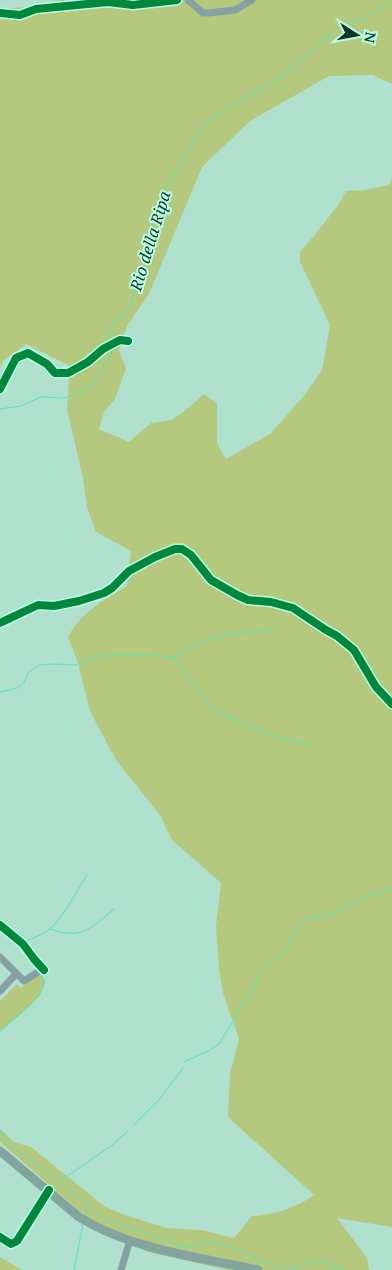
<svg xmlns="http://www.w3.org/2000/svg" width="392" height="1270" viewBox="0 0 392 1270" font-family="'Noto Serif',serif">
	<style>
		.green { fill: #b4c97d }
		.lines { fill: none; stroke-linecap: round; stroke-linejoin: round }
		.stream { stroke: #53e7bd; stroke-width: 1 }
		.minor { stroke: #85a1a3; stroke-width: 7 }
		.major { stroke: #84a59f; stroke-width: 9 }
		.cycleway-casing { stroke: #b8fee3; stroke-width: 11 }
		.cycleway { stroke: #00873e; stroke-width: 8 }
		.labels { text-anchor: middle; stroke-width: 4; stroke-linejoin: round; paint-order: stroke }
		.water-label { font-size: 16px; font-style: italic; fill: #1a352c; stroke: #b8fee3 }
	</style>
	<rect width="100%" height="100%" fill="#afe1ce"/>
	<g class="green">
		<path d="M59,0h333v84l-19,-9 -44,1 -79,45 -48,46 -53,127 -22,32 -8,25 7,17 -11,31 -11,13 -5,17 30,13 22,-19 21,-3 14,-10 18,-16 13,10v39l9,16 44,-25 33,-37 19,-27 8,-45 -30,-63v-11l14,-15 24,-31 8,-14 18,-1 25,-5 3,-6v1048l-55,-9 30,40 2,12h-141l-80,-18 -16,-7 -7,-11 -30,-11 -18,-14 -77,-67v-13l14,13 17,5 73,59 18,8 44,14 36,2 32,8 18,-22c22,-1 44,-8 62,-21l-86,-78 2,-43 9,-35 -16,-46 -4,-24 -3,-43 5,-43 -49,-43 -12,-25 -44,-55 -26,-49 -12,-48 -10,-26c12,-24 37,-38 59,-51l4,-35 -35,-19 -9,-25 -4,-29 -16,-69 3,-43 -44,-22 -23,17 -3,7v-359l36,-3z"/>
		<path d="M38,974l6,4c5,18 -31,42 -44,53v-30l17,-17 4,4z"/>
		<polygon points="0,1257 22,1270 0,1270"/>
	</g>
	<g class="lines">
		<g class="stream">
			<polyline points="109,343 107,335 130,305 144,268 154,218 167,186 202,127 227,108 278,79 338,28 370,15 388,0"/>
			<polyline points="0,409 21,406 41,397 65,398 91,386 111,354 110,349"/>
			<polyline points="173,657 213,709 261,732 308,745"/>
			<polyline points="0,692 17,688 24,683 28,673 39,665 54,664 75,665 96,656 144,655 174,657 195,645 212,638 230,634 276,630"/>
			<path d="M50,929c32,11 40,0 64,-20"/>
			<path d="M24,942c8,-4 17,-6 25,-12 16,-15 26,-36 38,-55"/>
			<polyline points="0,1032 39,996 45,983 40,973"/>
			<polyline points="184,1062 208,1051 219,1044 250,994 260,972 287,949 297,927 310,918 325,916 359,900 392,888"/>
			<polyline points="133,1126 157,1102 183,1068"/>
			<polyline points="0,1129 10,1145 60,1181 99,1215 111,1221 181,1246 187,1247 213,1242 221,1243 260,1260 280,1266 294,1269 307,1262 323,1261 344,1270"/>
			<polyline points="60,1181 111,1146 128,1131"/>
			<polyline points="85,1215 87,1207"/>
			<polyline points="74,1270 83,1224"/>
		</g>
		<g class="minor">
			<polyline points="188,0 203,13 208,13 235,10 252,0"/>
			<polyline points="0,13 20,15 36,9 108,2 133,5 177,0"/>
			<polyline points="0,389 16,358 28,353 47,364 55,373 68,373 88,362 103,349 120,340 128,341"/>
			<polyline points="0,623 38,605 54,606 79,601 104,593 112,588 129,571 155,557 175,549 182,549 191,555 211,580 237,595 248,600 271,602 293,608 326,630 337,636 354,650 376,687 392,704"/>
			<polyline points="0,925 23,944 34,959 44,970"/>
			<polyline points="0,957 24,981 41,970 45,971"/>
			<polyline points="0,991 16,974"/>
			<polyline points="0,1237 11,1244 17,1241 49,1190"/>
			<polyline points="121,1270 130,1240"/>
		</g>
		<path class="major" d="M0,1151l79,66c53,33 119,40 179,53"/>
		<g class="cycleway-casing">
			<g id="cycleway">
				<polyline points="0,13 20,15 36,9 108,2 133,5 177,0"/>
				<polyline points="0,389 16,358 28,353 47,364 55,373 68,373 88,362 103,349 120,340 128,341"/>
				<polyline points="0,623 38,605 54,606 79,601 104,593 112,588 129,571 155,557 175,549 182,549 191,555 211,580 237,595 248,600 271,602 293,608 326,630 337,636 354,650 376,687 392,704"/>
				<polyline points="0,925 23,944 34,959 44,970"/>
				<polyline points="0,1237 11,1244 17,1241 49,1190"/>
			</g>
		</g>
		<use href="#cycleway" class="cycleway"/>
	</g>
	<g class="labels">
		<g class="water-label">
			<text transform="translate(150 241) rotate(-73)" y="6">Rio della Ripa</text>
		</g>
	</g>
	<g transform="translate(357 35) rotate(101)" stroke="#b8fee3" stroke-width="4" paint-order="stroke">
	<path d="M0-4L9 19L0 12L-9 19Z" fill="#0e3529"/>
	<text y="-8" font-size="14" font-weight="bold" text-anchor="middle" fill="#0e3529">N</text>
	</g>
</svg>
